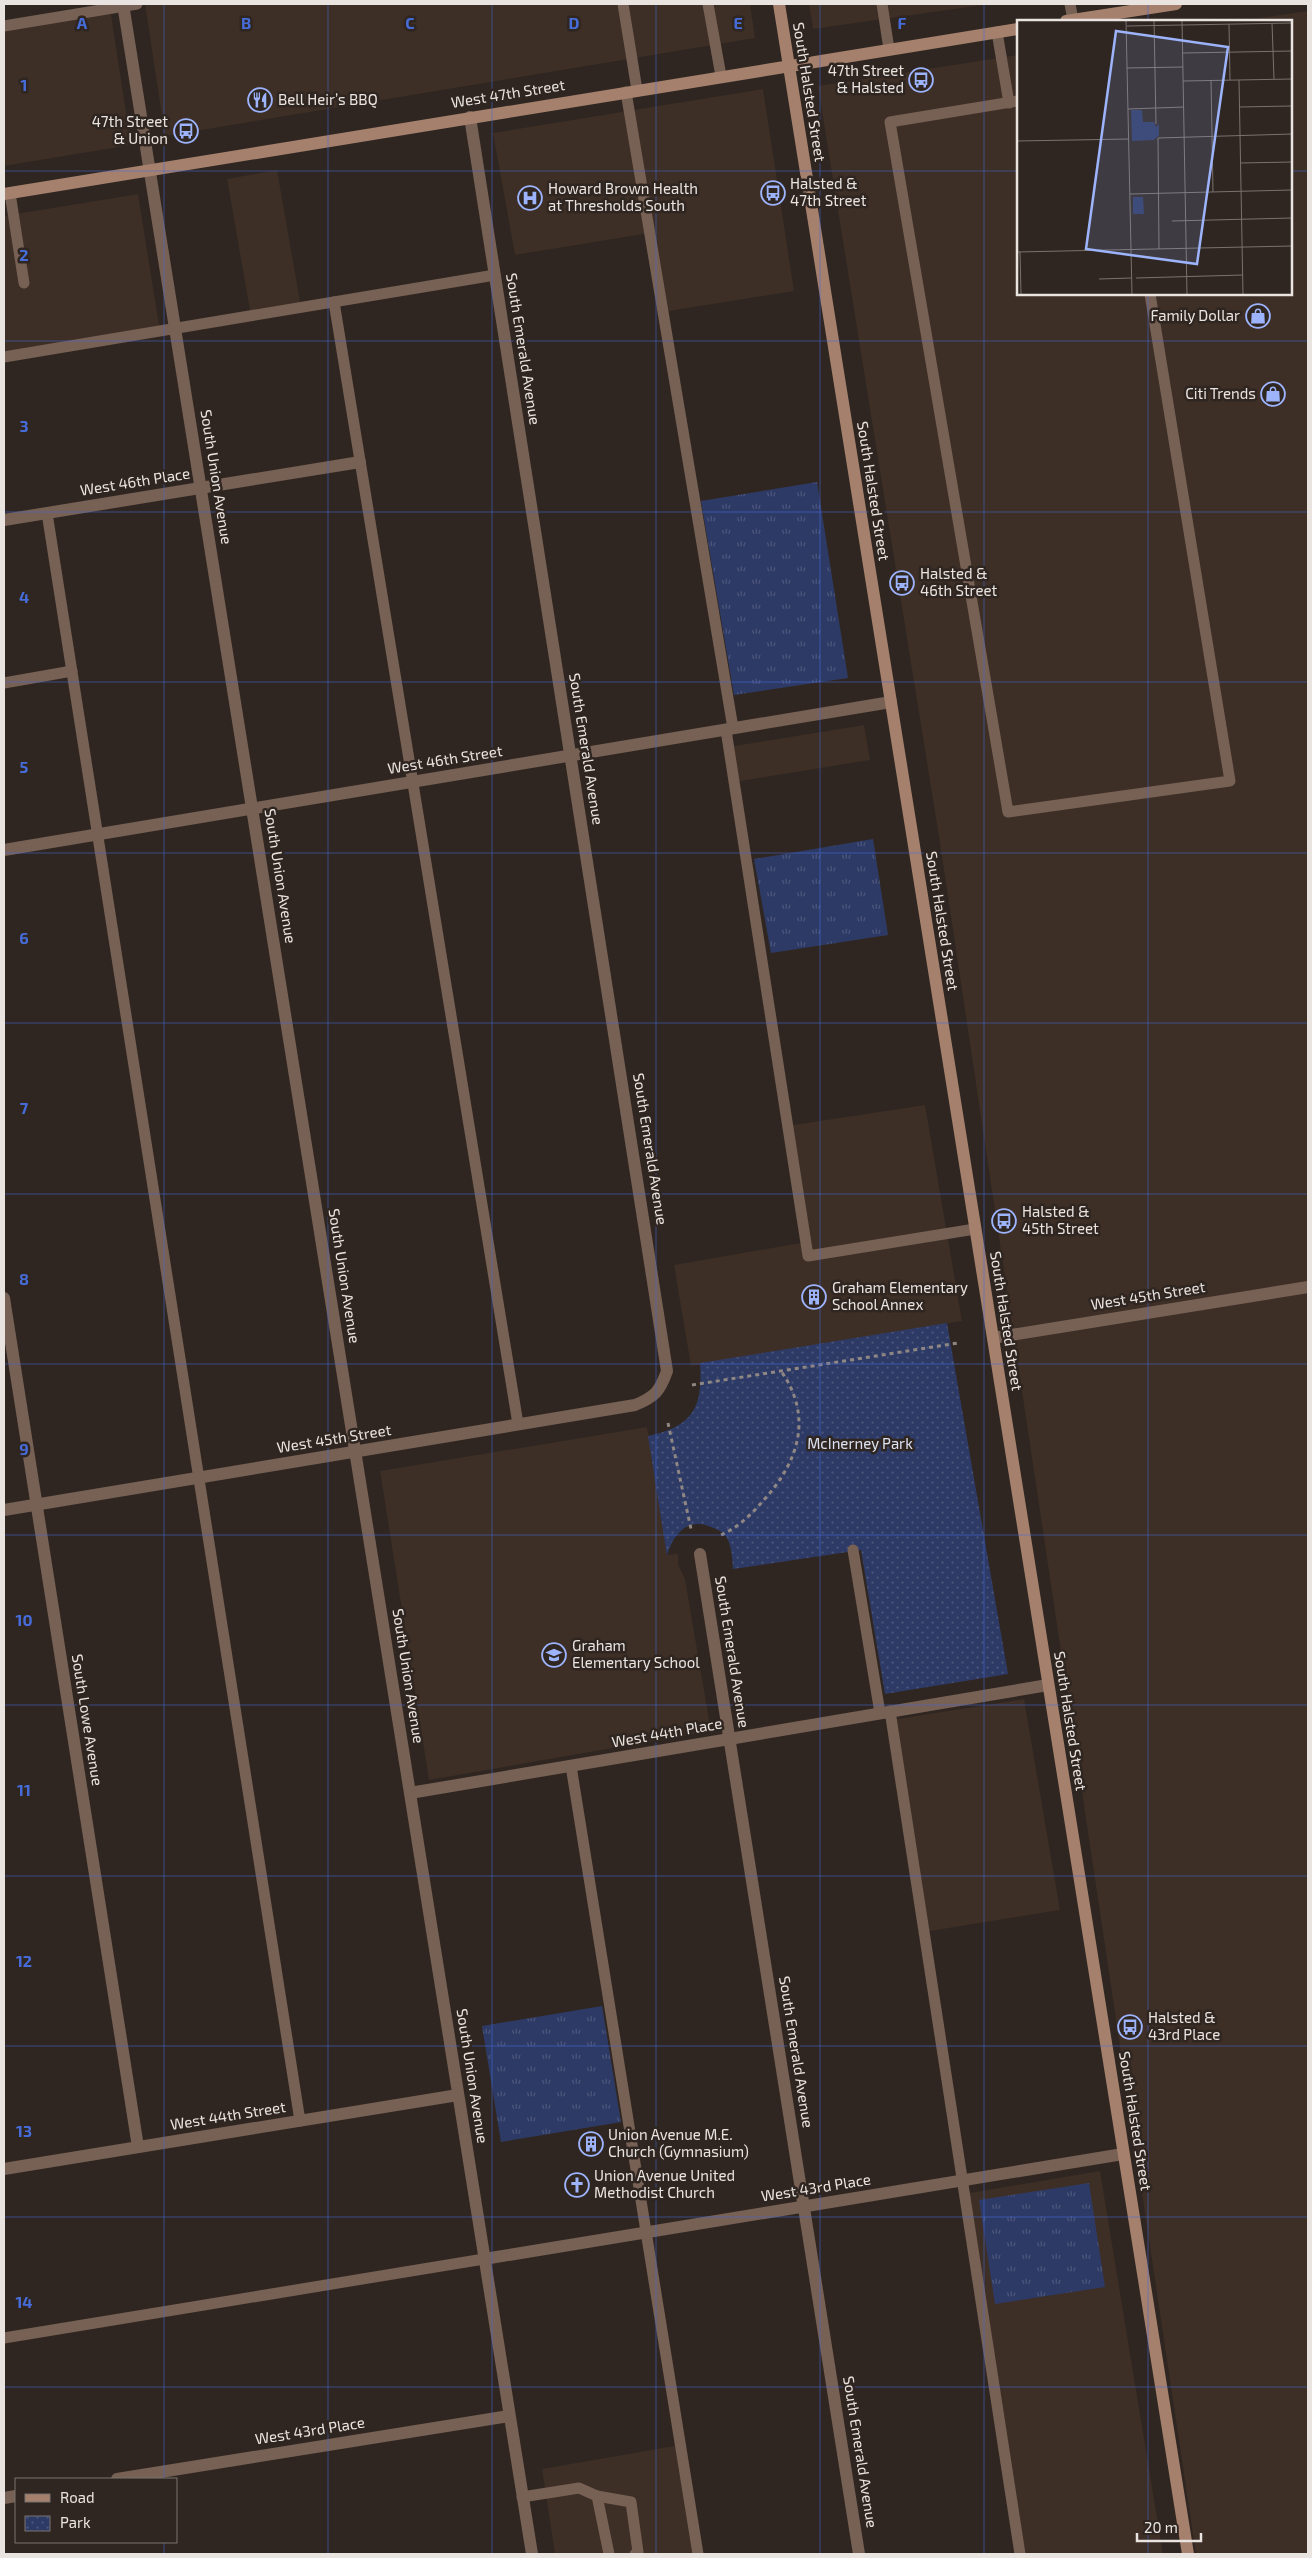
<svg xmlns="http://www.w3.org/2000/svg" width="1312" height="2558" viewBox="0 0 1312 2558" font-family="'Exo 2',sans-serif">
	<style>
		.built { fill: #3d2e26 }
		.grass { fill: url(#grass-tufts) }
		.park { fill: url(#park-dots) }
		.lines { fill: none; stroke-linecap: round; stroke-linejoin: round }
		.path { stroke: #8f8783; stroke-width: 3; stroke-dasharray: 4 4; stroke-linecap: butt }
		.service { stroke: #776054; stroke-width: 11 }
		.minor { stroke: #776054; stroke-width: 12 }
		.secondary { stroke: #a4806d; stroke-width: 12 }
		.grid { fill: none; stroke: #466cda; stroke-width: 1; stroke-opacity: 0.55 }
		.labels { text-anchor: middle; stroke-width: 5; stroke-linejoin: round; paint-order: stroke }
		.poi-label { font-size: 15px; fill: #eae4e1; stroke: #2f2621; text-anchor: start }
		.street-label { font-size: 15px; fill: #eae4e1; stroke: #2f2621 }
		.park-label { font-size: 15px; fill: #dce2f1; stroke: #2f2621 }
		.inset-road { fill: none; stroke: #7a726e; stroke-width: 1 }
		.view { fill: #9db4fd; fill-opacity: 0.15; stroke: #9db4fd; stroke-width: 2.5 }
		.inset-edge { fill: none; stroke: #eae4e1; stroke-width: 2.5 }
		.grid-label { font-size: 16px; text-anchor: middle; font-weight: bold; fill: #466cda; stroke: #2f2621; stroke-width: 5; stroke-linejoin: round; paint-order: stroke }
	</style>
	<defs>
		<pattern id="grass-tufts" width="24" height="20" patternUnits="userSpaceOnUse" patternTransform="scale(1.25)"><rect width="24" height="20" fill="#2e3a66"/><path d="M3 7l-1-3M5 7V3M7 7l1-3M15 17l-1-3M17 17v-4M19 17l1-3" fill="none" stroke="#4c567c"/></pattern>
		<pattern id="park-dots" width="8" height="8" patternUnits="userSpaceOnUse" patternTransform="scale(1.25)"><rect width="8" height="8" fill="#2e3a66"/><path d="M2 2h.1M6 6h.1" fill="none" stroke="#4c567c" stroke-width="1.8" stroke-linecap="round"/></pattern>
	</defs>
	<rect width="100%" height="100%" fill="#2f2621"/>
	<g class="built">
		<polygon points="145,4 750,4 755,38 165,136"/>
		<polygon points="809,4 990,4 813,29"/>
		<polygon points="110,8 131,145 4,166 4,26"/>
		<polygon points="1308,11 1308,2554 1196,2554 940,843 818,86 1018,55 1018,294 1291,294 1291,21 1239,21"/>
		<polygon points="763,89 794,291 663,312 650,233 515,255 493,133"/>
		<polygon points="277,170 301,307 251,316 227,179"/>
		<polygon points="138,194 160,331 4,357 4,216"/>
		<polygon points="864,725 870,760 734,782 728,747"/>
		<polygon points="925,1105 962,1321 691,1366 674,1265 806,1242 787,1126"/>
		<polygon points="647,1427 667,1555 678,1554 678,1564 685,1579 711,1731 429,1780 380,1471"/>
		<polygon points="1024,1699 1060,1910 924,1932 891,1720"/>
		<polygon points="1100,2171 1163,2554 1020,2554 964,2194"/>
		<polygon points="680,2445 698,2554 555,2554 542,2469"/>
	</g>
	<g class="grass">
		<polygon points="817,482 848,678 734,695 701,501"/>
		<polygon points="873,839 888,935 771,953 754,859"/>
		<polygon points="602,2006 621,2122 501,2142 482,2026"/>
		<polygon points="1089,2183 1105,2287 995,2304 979,2200"/>
	</g>
	<path class="park" d="M947,1323l61,351 -123,20 -24,-144 -128,19c-1,-11 -1,-25 -8,-34 -4,-4 -9,-6 -14,-8 -23,-10 -38,7 -44,29l-19,-120c45,-10 55,-28 52,-73z"/>
	<g class="lines">
		<g class="path">
			<polyline points="692,1385 958,1343"/>
			<polyline points="668,1423 691,1529"/>
			<path d="M721,1535c16,-7 30,-20 41,-33 36,-39 52,-84 19,-131"/>
		</g>
		<g class="service">
			<polyline points="623,4 637,90"/>
			<polyline points="708,4 721,76"/>
			<polyline points="882,4 889,49"/>
			<polyline points="1070,4 1073,20"/>
			<polyline points="4,26 137,4"/>
			<polyline points="997,32 1009,103"/>
			<polyline points="626,92 733,728"/>
			<polyline points="1018,101 890,122 1008,812 1230,781 1150,294"/>
			<polyline points="10,193 24,283"/>
			<polyline points="334,302 518,1424"/>
			<polyline points="4,357 495,275"/>
			<polyline points="47,513 300,2121"/>
			<polyline points="4,683 72,671"/>
			<polyline points="726,730 808,1256 975,1229"/>
			<polyline points="853,1550 880,1713"/>
			<polyline points="890,1711 1020,2554"/>
			<polyline points="571,1766 698,2554"/>
			<polyline points="4,2338 484,2259"/>
			<polyline points="597,2496 631,2502 638,2552 635,2554"/>
			<polyline points="522,2497 579,2488 597,2496 609,2554"/>
		</g>
		<g class="minor">
			<polyline points="123,4 532,2554"/>
			<polyline points="4,520 360,462"/>
			<polyline points="4,850 891,702"/>
			<polyline points="4,1298 138,2147"/>
			<polyline points="993,1338 1308,1287"/>
			<path d="M4,1510l631,-105c20,-8 25,-14 32,-34l-197,-1254"/>
			<polyline points="700,1554 859,2554"/>
			<polyline points="410,1793 1048,1685"/>
			<polyline points="4,2169 458,2095"/>
			<polyline points="484,2259 1123,2154"/>
			<polyline points="117,2479 509,2416"/>
			<polyline points="4,2498 16,2496"/>
		</g>
		<g class="secondary">
			<polyline points="779,4 1188,2554"/>
			<polyline points="1066,21 1176,4"/>
			<polyline points="4,194 1018,29"/>
		</g>
	</g>
	<path class="grid" d="M164,4v2475M328,4v2550M492,4v2550M656,4v2550M820,4v2550M984,4v2550M1148,4v17M4,171h1014M1291,171h17M1148,294v2260M4,341h1304M4,512h1304M4,682h1304M4,853h1304M4,1023h1304M4,1194h1304M4,1364h1304M4,1535h1304M4,1705h1304M4,1876h1304M4,2046h1304M4,2217h1304M4,2387h1304M164,2542v12"/>
	<defs>
		<g id="bus-ring" transform="scale(1.25)"><circle r="9.5" fill="#2f2621" stroke="#9db4fd" stroke-width="1.5"/><path d="M-5-6H5V4H4V6H2V4H-2V6H-4V4H-5ZM-3.5-4V0h7V-4ZM-3.5 1.2v1.5H-2V1.2ZM2 1.2v1.5H3.5V1.2Z" fill="#9db4fd"/></g>
		<g id="restaurant-ring" transform="scale(1.25)"><circle r="9.5" fill="#2f2621" stroke="#9db4fd" stroke-width="1.5"/><path d="M-5-6h1v4h1v-4h1v4h1v-4h1v5L-1.5 .5V6h-2V.5L-5-1ZM5-6V6H3V1.5H1.5Q1.5-4 5-6Z" fill="#9db4fd"/></g>
		<g id="hospital-ring" transform="scale(1.25)"><circle r="9.5" fill="#2f2621" stroke="#9db4fd" stroke-width="1.5"/><path d="M-5-5h3v3.5h4V-5h3V5h-3V1.5h-4V5h-3Z" fill="#9db4fd"/></g>
		<g id="shop-ring" transform="scale(1.25)"><circle r="9.5" fill="#2f2621" stroke="#9db4fd" stroke-width="1.5"/><path d="M-5-2.5h2.3a2.7 3.5 0 0 1 5.4 0H5L5.5 6h-11ZM-1.5-2.5h3a1.5 2.3 0 0 0-3 0Z" fill="#9db4fd"/></g>
		<g id="building-ring" transform="scale(1.25)"><circle r="9.5" fill="#2f2621" stroke="#9db4fd" stroke-width="1.5"/><path d="M-4-6H4V6H1V3H-1V6H-4ZM-2.5-4.3h1.7v1.8h-1.7ZM.8-4.3h1.7v1.8H.8ZM-2.5-1h1.7V.8h-1.7ZM.8-1h1.7V.8H.8Z" fill="#9db4fd"/></g>
		<g id="school-ring" transform="scale(1.25)"><circle r="9.5" fill="#2f2621" stroke="#9db4fd" stroke-width="1.5"/><path d="M0-5L7-2L0 1L-7-2ZM-4 1L0 2.5L4 1V4Q0 6-4 4Z" fill="#9db4fd"/></g>
		<g id="church-ring" transform="scale(1.25)"><circle r="9.5" fill="#2f2621" stroke="#9db4fd" stroke-width="1.5"/><path d="M-1.2-6h2.4v3.5h3.3v2.4h-3.3V6h-2.4V-.1h-3.3v-2.4h3.3Z" fill="#9db4fd"/></g>
	</defs>
	<g fill-rule="evenodd">
		<use href="#bus-ring" x="921" y="80"/>
		<use href="#restaurant-ring" x="260" y="100"/>
		<use href="#bus-ring" x="186" y="131"/>
		<use href="#bus-ring" x="773" y="193"/>
		<use href="#hospital-ring" x="530" y="198"/>
		<use href="#shop-ring" x="1258" y="316"/>
		<use href="#shop-ring" x="1273" y="394"/>
		<use href="#bus-ring" x="902" y="583"/>
		<use href="#bus-ring" x="1004" y="1221"/>
		<use href="#building-ring" x="814" y="1297"/>
		<use href="#school-ring" x="554" y="1655"/>
		<use href="#bus-ring" x="1130" y="2027"/>
		<use href="#building-ring" x="591" y="2144"/>
		<use href="#church-ring" x="577" y="2185"/>
	</g>
	<g class="labels">
		<g class="poi-label">
			<text x="904" y="76" text-anchor="end">47th Street<tspan x="904" dy="17">&amp; Halsted</tspan></text>
			<text x="278" y="105">Bell Heir’s BBQ</text>
			<text x="168" y="127" text-anchor="end">47th Street<tspan x="168" dy="17">&amp; Union</tspan></text>
			<text x="790" y="189">Halsted &amp;<tspan x="790" dy="17">47th Street</tspan></text>
			<text x="548" y="194">Howard Brown Health<tspan x="548" dy="17">at Thresholds South</tspan></text>
			<text x="1240" y="321" text-anchor="end">Family Dollar</text>
			<text x="1256" y="399" text-anchor="end">Citi Trends</text>
			<text x="920" y="579">Halsted &amp;<tspan x="920" dy="17">46th Street</tspan></text>
			<text x="1022" y="1217">Halsted &amp;<tspan x="1022" dy="17">45th Street</tspan></text>
			<text x="832" y="1293">Graham Elementary<tspan x="832" dy="17">School Annex</tspan></text>
			<text x="572" y="1651">Graham<tspan x="572" dy="17">Elementary School</tspan></text>
			<text x="1148" y="2023">Halsted &amp;<tspan x="1148" dy="17">43rd Place</tspan></text>
			<text x="608" y="2140">Union Avenue M.E.<tspan x="608" dy="17">Church (Gymnasium)</tspan></text>
			<text x="594" y="2181">Union Avenue United<tspan x="594" dy="17">Methodist Church</tspan></text>
		</g>
		<g class="street-label">
			<text transform="translate(809 92) rotate(81)" y="5">South Halsted Street</text>
			<text transform="translate(508 94) rotate(-9)" y="5">West 47th Street</text>
			<text transform="translate(523 349) rotate(81)" y="5">South Emerald Avenue</text>
			<text transform="translate(216 477) rotate(81)" y="5">South Union Avenue</text>
			<text transform="translate(135 482) rotate(-9)" y="5">West 46th Place</text>
			<text transform="translate(873 491) rotate(81)" y="5">South Halsted Street</text>
			<text transform="translate(586 749) rotate(81)" y="5">South Emerald Avenue</text>
			<text transform="translate(445 760) rotate(-9)" y="5">West 46th Street</text>
			<text transform="translate(280 876) rotate(81)" y="5">South Union Avenue</text>
			<text transform="translate(942 921) rotate(81)" y="5">South Halsted Street</text>
			<text transform="translate(650 1149) rotate(81)" y="5">South Emerald Avenue</text>
			<text transform="translate(344 1276) rotate(81)" y="5">South Union Avenue</text>
			<text transform="translate(1148 1296) rotate(-9)" y="5">West 45th Street</text>
			<text transform="translate(1006 1321) rotate(81)" y="5">South Halsted Street</text>
			<text transform="translate(334 1439) rotate(-9)" y="5">West 45th Street</text>
			<text transform="translate(732 1652) rotate(81)" y="5">South Emerald Avenue</text>
			<text transform="translate(408 1676) rotate(81)" y="5">South Union Avenue</text>
			<text transform="translate(87 1720) rotate(81)" y="5">South Lowe Avenue</text>
			<text transform="translate(1070 1721) rotate(81)" y="5">South Halsted Street</text>
			<text transform="translate(667 1733) rotate(-10)" y="5">West 44th Place</text>
			<text transform="translate(796 2052) rotate(81)" y="5">South Emerald Avenue</text>
			<text transform="translate(472 2076) rotate(81)" y="5">South Union Avenue</text>
			<text transform="translate(228 2116) rotate(-9)" y="5">West 44th Street</text>
			<text transform="translate(1135 2121) rotate(81)" y="5">South Halsted Street</text>
			<text transform="translate(816 2188) rotate(-9)" y="5">West 43rd Place</text>
			<text transform="translate(310 2431) rotate(-9)" y="5">West 43rd Place</text>
			<text transform="translate(860 2452) rotate(81)" y="5">South Emerald Avenue</text>
		</g>
		<g class="park-label">
			<text x="860" y="1449">McInerney Park</text>
		</g>
	</g>
	<g transform="translate(1017 20)">
		<rect width="275" height="275" fill="#2f2621"/>
		<path d="M116,177h10l1,17h-11z" fill="#2e3a66"/>
		<path d="M114,90h11l1,12h11l2,5 3,-3v11l-5,5 -22,1z" fill="#2e3a66"/>
		<path class="inset-road" d="M109,0l6,275M137,0l2,104M165,0l5,275M255,3l2,56M212,4l1,56M110,6l165,-3M166,33l109,-2M110,48l56,-1M194,60l2,112M222,60l4,215M166,61l109,-2M222,87l53,-1M111,89l56,-2M0,121l112,-2M224,143l51,-1M113,174l162,-4M155,201l120,-3M142,229l-1,-111 134,-4M0,232l275,-6M3,232l1,43M119,258l107,-3M82,259l32,-1"/>
		<path class="view" d="M99,11l112,16 -31,217 -111,-15z"/>
		<rect width="275" height="275" class="inset-edge"/>
	</g>
	<g class="grid-label">
		<text x="82" y="29">A</text>
		<text x="246" y="29">B</text>
		<text x="410" y="29">C</text>
		<text x="574" y="29">D</text>
		<text x="738" y="29">E</text>
		<text x="902" y="29">F</text>
		<text x="24" y="91">1</text>
		<text x="24" y="261">2</text>
		<text x="24" y="432">3</text>
		<text x="24" y="603">4</text>
		<text x="24" y="773">5</text>
		<text x="24" y="944">6</text>
		<text x="24" y="1114">7</text>
		<text x="24" y="1285">8</text>
		<text x="24" y="1455">9</text>
		<text x="24" y="1626">10</text>
		<text x="24" y="1796">11</text>
		<text x="24" y="1967">12</text>
		<text x="24" y="2137">13</text>
		<text x="24" y="2308">14</text>
	</g>
	<rect width="1312" height="2558" fill="none" stroke="#eae4e1" stroke-width="10"/>
	<rect x="15" y="2478" width="162" height="65" fill="#2f2621" stroke="#7a726e"/>
	<rect x="25" y="2494" width="25" height="8" fill="#a4806d" stroke="#7a726e"/>
	<text x="60" y="2503" font-size="15" fill="#eae4e1">Road</text>
	<rect x="25" y="2516" width="25" height="15" fill="url(#park-dots)" stroke="#7a726e"/>
	<text x="60" y="2528" font-size="15" fill="#eae4e1">Park</text>
	<path d="M1137 2533v8h64v-8" fill="none" stroke="#eae4e1" stroke-width="2.5"/>
	<text x="1144" y="2533" font-size="15" fill="#eae4e1" stroke="#2f2621" stroke-width="4" paint-order="stroke">20 m</text>
</svg>
